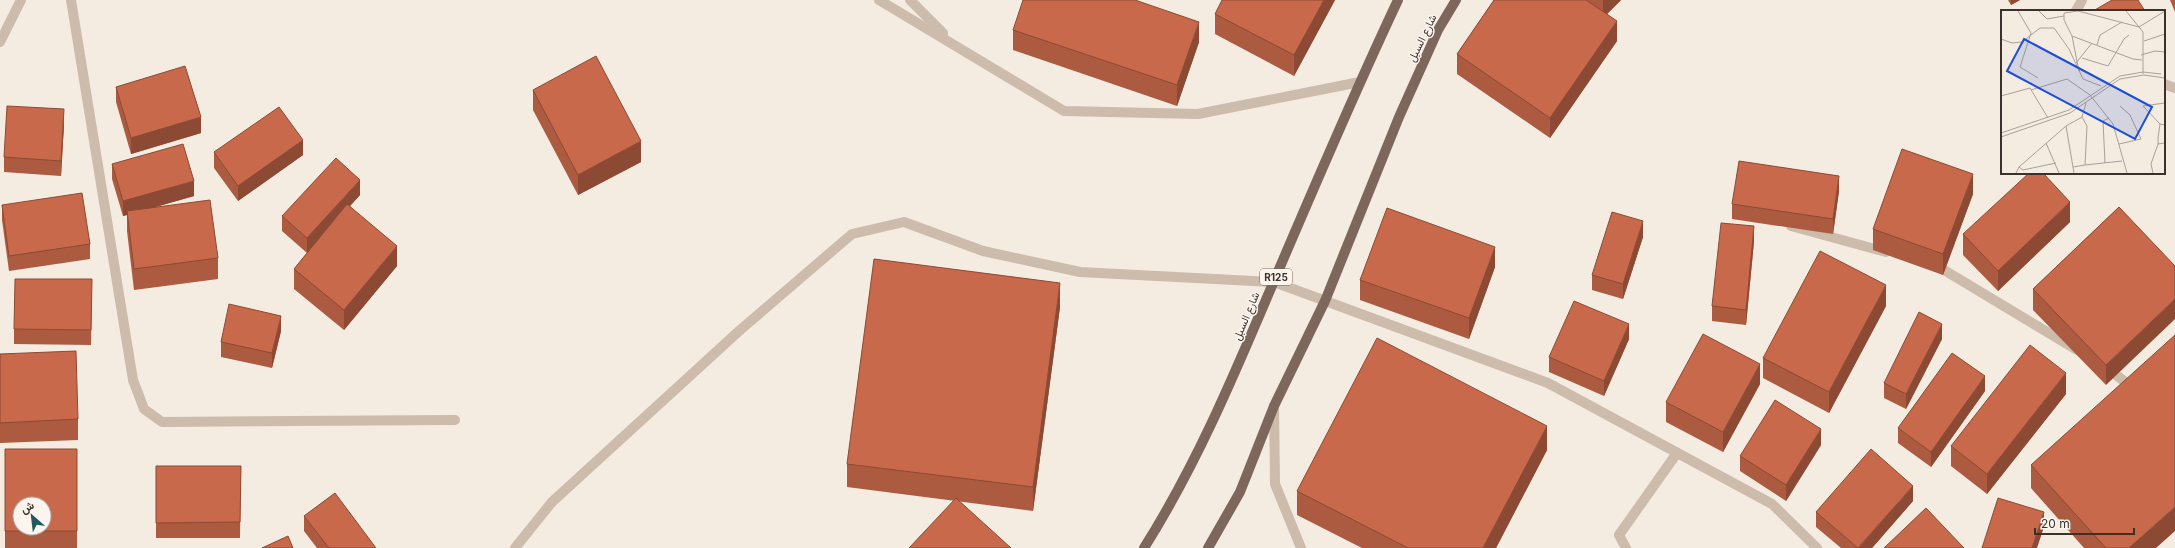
<svg xmlns="http://www.w3.org/2000/svg" width="2175" height="548" viewBox="0 0 2175 548" font-family="Inter,Vazirmatn,sans-serif">
	<style>
		.lines { fill: none; stroke-linecap: round; stroke-linejoin: round }
		.minor { stroke: #cdbbac; stroke-width: 10 }
		.tertiary { stroke: #cdbbac; stroke-width: 10 }
		.primary { stroke: #7d675c; stroke-width: 10 }
		.wall { fill: #ac5a40 }
		.shaded-wall { fill: #8c4a34 }
		.building { fill: #c8694b; stroke: #8c4a34; fill-rule: evenodd }
		.labels { text-anchor: middle; stroke-width: 3; stroke-linejoin: round; paint-order: stroke }
		.shield { fill: #fbf5ee; stroke: #756b66; stroke-width: 1 }
		.shield-label { font-size: 10px; font-weight: bold; fill: #3b302b }
		.street-label { font-size: 11px; fill: #3b302b; stroke: #fbf5ee }
		.inset-road { fill: none; stroke: #aaa098; stroke-width: 1 }
		.view { fill: #1d4ed8; fill-opacity: 0.15; stroke: #1d4ed8; stroke-width: 2 }
		.inset-edge { fill: none; stroke: #3b302b; stroke-width: 2 }
	</style>
	<rect width="100%" height="100%" fill="#f4ebe1"/>
	<g class="lines">
		<g class="minor">
			<polyline points="71,0 133,380 144,409 162,422 455,420"/>
			<polyline points="879,0 1064,111 1198,114 1360,82"/>
			<polyline points="910,0 943,33"/>
			<polyline points="2076,11 2082,0"/>
			<polyline points="0,42 21,0"/>
			<polyline points="2164,84 2175,88"/>
			<polyline points="1791,226 1886,252"/>
			<polyline points="1934,265 1939,267 2077,350"/>
			<polyline points="2106,367 2134,389"/>
			<polyline points="1274,406 1275,484 1301,548"/>
			<polyline points="515,548 552,502 739,331 852,234 904,222 983,251 1080,272 1274,282"/>
			<polyline points="1626,548 1619,535 1677,453"/>
		</g>
		<polyline class="tertiary" points="1274,282 1548,383 1772,504 1817,548"/>
		<g class="primary">
			<path d="M1144,548c53,-84 91,-175 130,-267 40,-94 80,-188 124,-281"/>
			<polyline points="1208,548 1240,492 1274,406 1325,301 1399,117 1438,30 1456,0"/>
		</g>
	</g>
	<g class="wall">
		<polygon points="1335,0 1294,76 1215,34 1215,14"/>
		<polygon points="1494,0 1621,0 1607,14 1617,41 1550,138 1457,74 1457,54"/>
		<polygon points="2008,0 2020,0 2011,5"/>
		<polygon points="2170,0 2175,0 2175,12"/>
		<polygon points="1013,30 1199,42 1177,106 1013,50"/>
		<polygon points="116,87 201,133 131,154 116,102"/>
		<polygon points="533,90 641,162 578,195 533,110"/>
		<polygon points="64,124 61,176 4,172 4,157"/>
		<polygon points="214,152 303,155 238,201 214,168"/>
		<polygon points="112,164 194,196 155,207 218,258 218,279 134,290 127,231 127,215 123,216 112,179"/>
		<polygon points="1839,191 1833,234 1732,219 1732,204"/>
		<polygon points="1973,194 1943,275 1873,250 1873,229"/>
		<polygon points="360,195 350,206 397,266 344,330 294,289 294,269 307,253 282,231 282,216"/>
		<polygon points="2,205 90,244 90,259 9,271 2,220"/>
		<polygon points="2119,207 2106,385 2033,310 2033,289"/>
		<polygon points="2070,222 1998,291 1963,255 1963,234"/>
		<polygon points="1643,237 1623,299 1592,290 1592,275"/>
		<polygon points="1754,241 1746,325 1712,321 1712,306"/>
		<polygon points="1495,267 1469,339 1360,300 1360,280"/>
		<polygon points="92,294 91,345 14,344 14,329"/>
		<polygon points="1886,306 1829,413 1763,378 1763,358"/>
		<polygon points="1060,307 1033,511 847,487 847,464"/>
		<polygon points="281,331 272,368 221,357 221,342"/>
		<polygon points="1629,339 1604,396 1549,372 1549,357"/>
		<polygon points="1942,339 1906,409 1884,398 1884,383"/>
		<polygon points="0,354 78,419 78,440 0,443"/>
		<polygon points="1760,384 1723,452 1666,422 1666,402"/>
		<polygon points="1985,391 1931,467 1898,443 1898,428"/>
		<polygon points="2066,394 1987,494 1951,466 1951,446"/>
		<polygon points="1821,445 1786,501 1740,471 1740,456"/>
		<rect x="5" y="449" width="72" height="99"/>
		<polygon points="1547,450 1496,548 1362,548 1297,515 1297,491"/>
		<polygon points="2031,465 2156,548 2084,548 2031,488"/>
		<polygon points="156,466 241,466 240,538 156,538"/>
		<polygon points="1913,501 1872,548 1841,548 1816,527 1816,512"/>
		<polygon points="304,516 376,548 317,548 304,531"/>
	</g>
	<g class="shaded-wall">
		<polygon points="1324,0 1335,0 1294,76 1294,55"/>
		<polygon points="1603,0 1621,0 1603,18"/>
		<polygon points="2011,0 2020,0 2011,5"/>
		<polygon points="1617,21 1617,41 1550,138 1550,118"/>
		<polygon points="1199,22 1199,42 1177,106 1177,85"/>
		<polygon points="64,109 64,124 61,176 61,161"/>
		<polygon points="201,117 201,133 131,154 131,138"/>
		<polygon points="303,140 303,155 238,201 238,186"/>
		<polygon points="641,141 641,162 578,195 578,175"/>
		<polygon points="1973,174 1973,194 1943,275 1943,254"/>
		<polygon points="1839,176 1839,191 1833,234 1833,219"/>
		<polygon points="360,180 360,195 307,253 307,238"/>
		<polygon points="194,181 194,196 128,215 127,211 127,215 123,216 123,201"/>
		<polygon points="2070,202 2070,222 1998,291 1998,271"/>
		<polygon points="1643,221 1643,237 1623,299 1623,284"/>
		<polygon points="1754,226 1754,241 1746,325 1746,310"/>
		<polygon points="397,246 397,266 344,330 344,310"/>
		<polygon points="1495,247 1495,267 1469,339 1469,318"/>
		<polygon points="1060,283 1060,307 1033,511 1033,487"/>
		<polygon points="1886,285 1886,306 1829,413 1829,392"/>
		<polygon points="2175,299 2175,319 2106,385 2106,365"/>
		<polygon points="281,316 281,331 272,368 272,353"/>
		<polygon points="1629,324 1629,339 1604,396 1604,381"/>
		<polygon points="1942,324 1942,339 1906,409 1906,394"/>
		<polygon points="1760,364 1760,384 1723,452 1723,432"/>
		<polygon points="2066,373 2066,394 1987,494 1987,474"/>
		<polygon points="1985,376 1985,391 1931,467 1931,452"/>
		<polygon points="1547,426 1547,450 1496,548 1483,548"/>
		<polygon points="1821,429 1821,445 1786,501 1786,485"/>
		<polygon points="1913,486 1913,501 1872,548 1859,548"/>
		<polygon points="2175,507 2175,531 2156,548 2129,548"/>
		<polygon points="2044,512 2044,527 2037,548 2032,548"/>
	</g>
	<g class="building">
		<polygon points="1023,0 1135,0 1199,22 1177,85 1013,30"/>
		<polygon points="1222,0 1324,0 1294,55 1215,14"/>
		<polygon points="1494,0 1586,0 1617,21 1550,118 1457,54"/>
		<polygon points="2112,0 2138,0 2145,11 2093,11"/>
		<polygon points="596,56 641,141 578,175 533,90"/>
		<polygon points="185,66 201,117 131,138 116,87"/>
		<polygon points="7,106 64,109 61,161 4,157"/>
		<polygon points="279,107 303,140 238,186 214,152"/>
		<polygon points="183,144 194,181 123,201 112,164"/>
		<polygon points="1902,149 1973,174 1943,254 1873,229"/>
		<polygon points="336,158 360,180 307,238 282,216"/>
		<polygon points="1739,161 1839,176 1833,219 1732,204"/>
		<polygon points="2029,173 2043,173 2070,202 1998,271 1963,234"/>
		<polygon points="82,193 90,244 9,256 2,205"/>
		<polygon points="210,200 218,258 134,269 127,211"/>
		<polygon points="347,204 397,246 344,310 294,269"/>
		<polygon points="2119,207 2175,266 2175,299 2106,365 2033,289"/>
		<polygon points="1387,208 1495,247 1469,318 1360,280"/>
		<polygon points="1612,212 1643,221 1623,284 1592,275"/>
		<polygon points="1721,223 1754,226 1746,310 1712,306"/>
		<polygon points="1820,251 1886,285 1829,392 1763,358"/>
		<polygon points="874,259 1060,283 1033,487 847,464"/>
		<polygon points="15,279 92,279 91,330 14,329"/>
		<polygon points="1574,301 1629,324 1604,381 1549,357"/>
		<polygon points="229,304 281,316 272,353 221,342"/>
		<polygon points="1919,312 1942,324 1906,394 1884,383"/>
		<polygon points="1703,334 1760,364 1723,432 1666,402"/>
		<polygon points="2175,335 2175,507 2129,548 2106,548 2031,465"/>
		<polygon points="1377,338 1547,426 1483,548 1408,548 1297,491"/>
		<polygon points="2030,345 2066,373 1987,474 1951,446"/>
		<polygon points="76,351 78,419 0,423 0,354"/>
		<polygon points="1952,353 1985,376 1931,452 1898,428"/>
		<polygon points="1775,400 1821,429 1786,485 1740,456"/>
		<path d="M5,449h72v82h-72zM20,504h24v24h-24z"/>
		<polygon points="1871,449 1913,486 1858,548 1816,512"/>
		<polygon points="156,466 241,466 240,522 156,523"/>
		<polygon points="335,493 376,548 329,548 304,516"/>
		<polygon points="956,498 1011,548 909,548"/>
		<polygon points="1998,498 2044,512 2032,548 1982,548"/>
		<polygon points="1926,508 1964,548 1884,548"/>
		<polygon points="288,536 293,548 262,548"/>
	</g>
	<g class="labels">
		<rect class="shield" x="1260" y="269" width="32" height="16" rx="3"/>
		<g class="shield-label">
			<text x="1276" y="281">R125</text>
		</g>
		<g class="street-label">
			<text transform="translate(1422 38) rotate(-64)" y="4">شارع السبل</text>
			<text transform="translate(1246 316) rotate(-67)" y="4">شارع السبل</text>
		</g>
	</g>
	<g transform="translate(2001 10)">
		<rect width="164" height="164" fill="#f4ebe1"/>
		<path class="inset-road" d="M17,1l13,22 -11,34 18,11M38,1l8,8 17,-3M125,1l17,21v42M71,26l61,23 9,1M0,29l11,4 10,-1 18,-14h14l15,21 14,30 18,7M143,31l21,-7M96,35l3,-10 22,-13M140,45l14,-4 10,1M81,48l26,8 16,-27 5,-4M75,53l16,-20M78,61l-7,-35 -8,-16v-7l14,-2 61,16 26,-16M30,80l36,-11 23,16 23,29 14,49M0,86l29,-8 18,30M81,107l5,9 -2,39 37,-4M159,114l-17,-18 22,-3M164,115l-5,-1 -2,14v6l7,-1M65,116l8,47M0,123l68,-23 51,-34 23,-4 18,2M0,127l69,-24 50,-34 24,-4 21,3M45,133l13,30M118,134l22,-5 -11,-24 -10,-9M104,153l-2,-42 6,-3M18,157l4,3 33,-7M72,157l12,-2M15,163l3,-6 47,-41 16,-9 4,-14M152,163l-2,-9 7,-20"/>
		<path class="view" d="M23,29l128,68 -17,32 -128,-68z"/>
		<rect width="164" height="164" class="inset-edge"/>
	</g>
	<g transform="translate(32 516) rotate(332)"><circle r="19" fill="#fbf5ee" stroke="#aea6a0"/>
	<path d="M0-3L7 15L0 10L-7 15Z" fill="#1f5a5e"/>
	<text y="-6" font-size="11" font-weight="bold" text-anchor="middle" fill="#3b302b">ش</text>
	</g>
	<path d="M2035 528v6h99v-6" fill="none" stroke="#3b302b" stroke-width="2"/>
	<text x="2041" y="528" font-size="12" fill="#3b302b" stroke="#fbf5ee" stroke-width="3" paint-order="stroke">20 m</text>
</svg>
